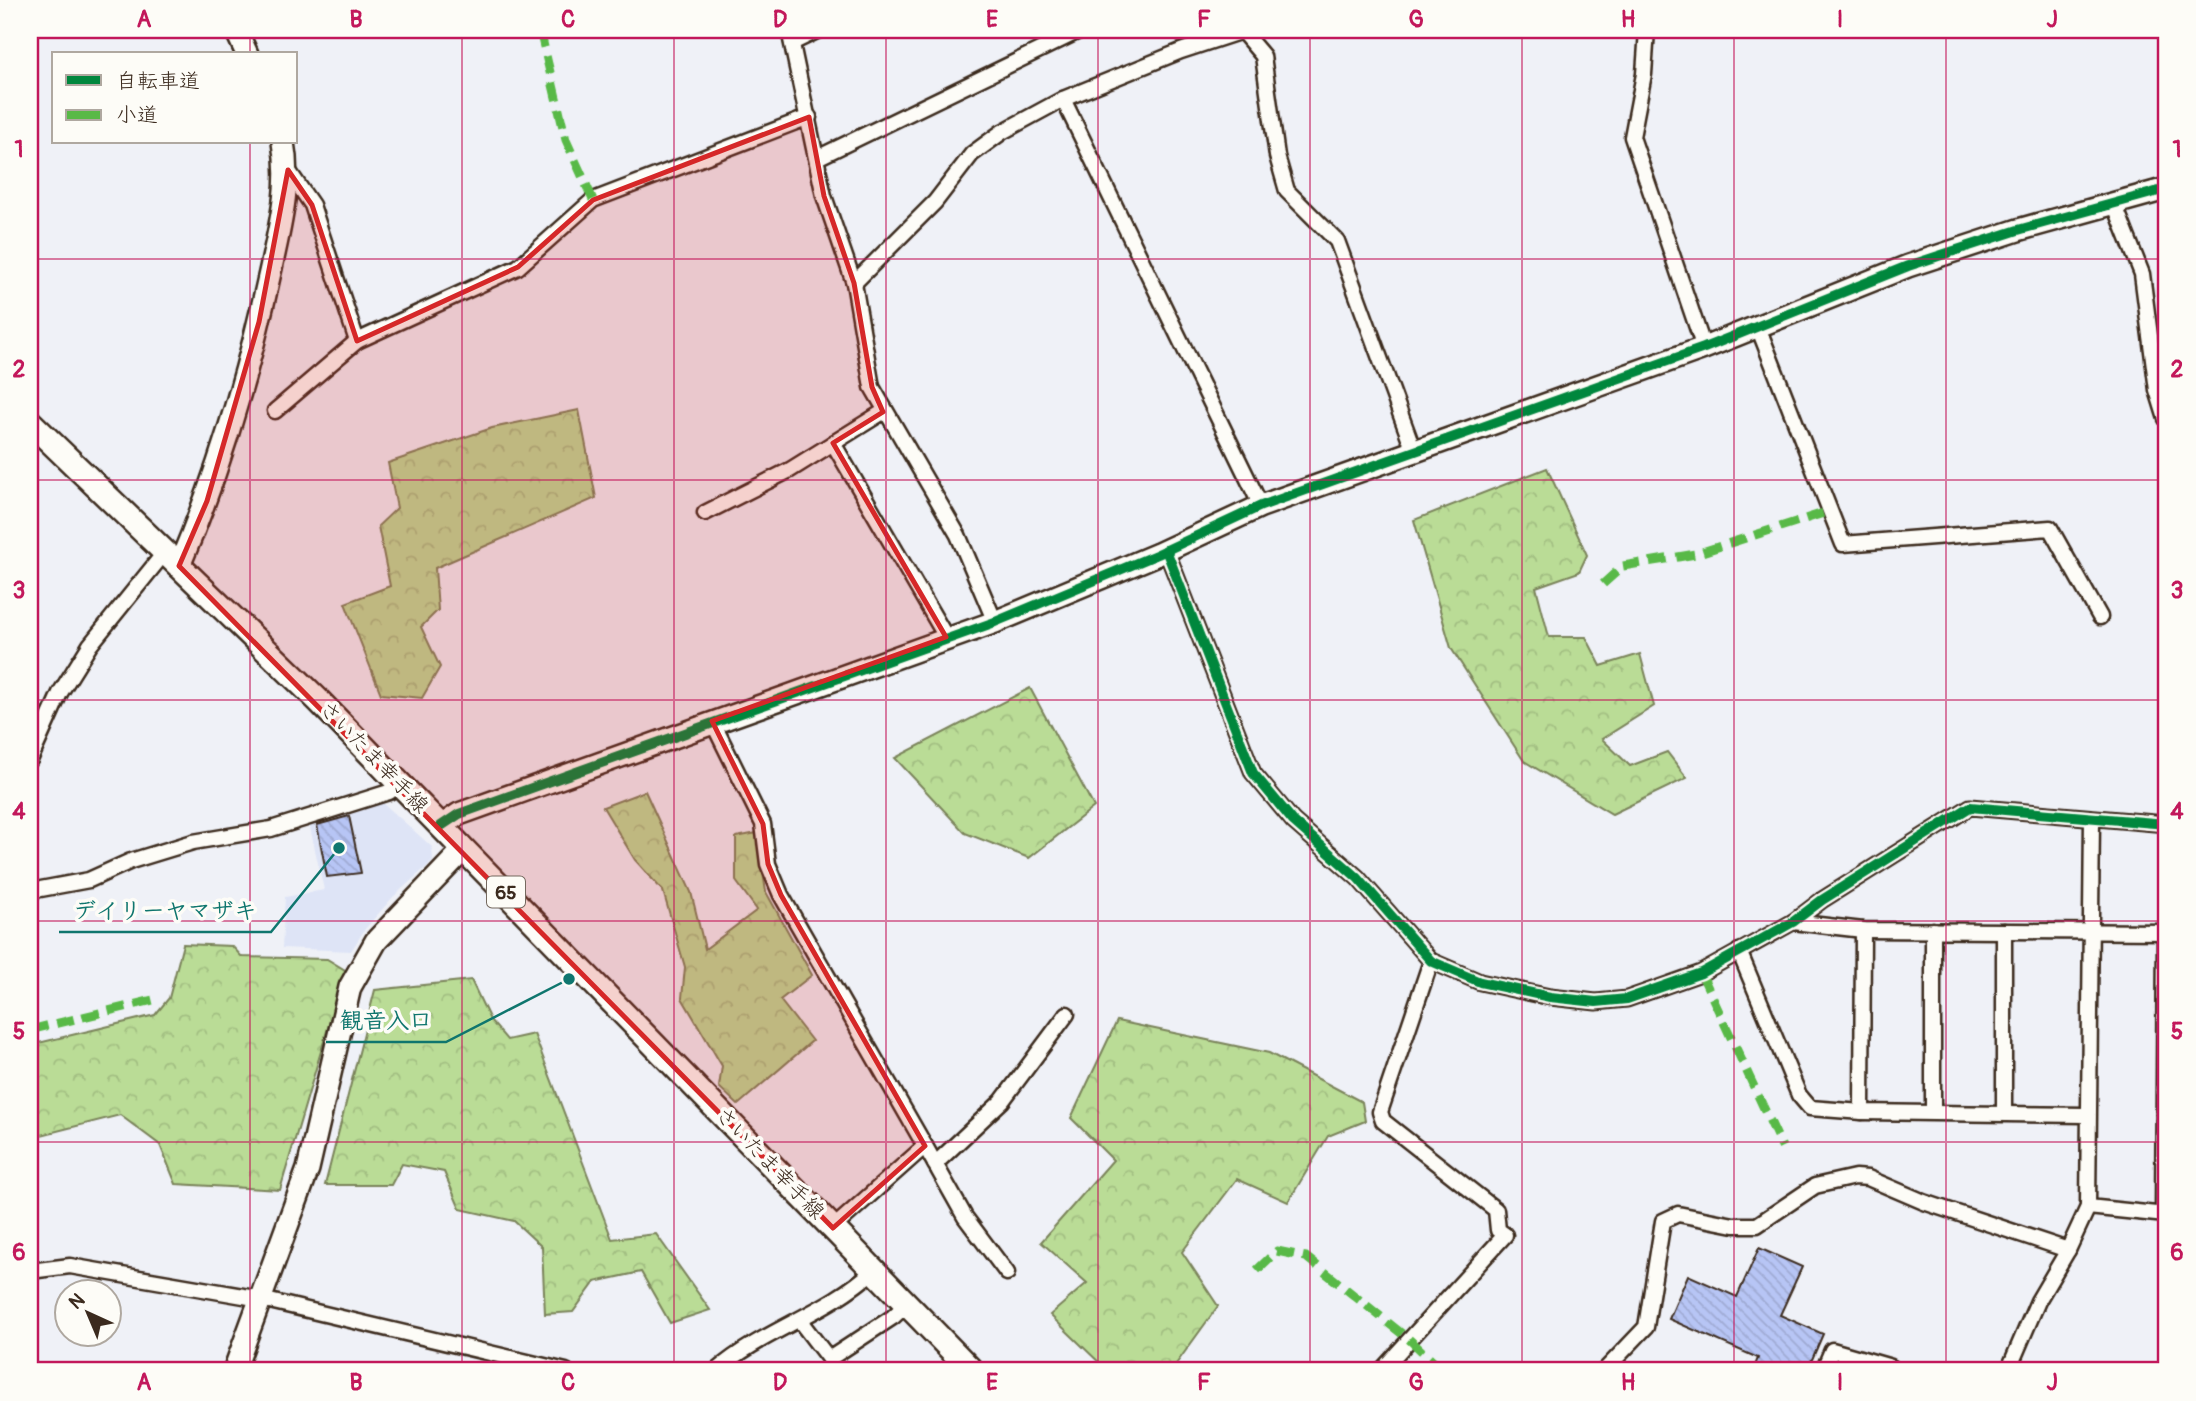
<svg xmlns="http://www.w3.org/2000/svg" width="2196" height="1401" viewBox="0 0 2196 1401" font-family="Pangolin,'Klee One',sans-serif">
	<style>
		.built { fill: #dee4f6 }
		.forest { fill: url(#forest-crowns); stroke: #7a835a; stroke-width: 2 }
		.building { fill: url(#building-back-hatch); stroke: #3b2a1e; stroke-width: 2 }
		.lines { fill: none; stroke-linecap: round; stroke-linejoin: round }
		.street-casing { stroke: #3b2a1e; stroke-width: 19 }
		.secondary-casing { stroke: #3b2a1e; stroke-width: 26 }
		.primary-casing { stroke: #3b2a1e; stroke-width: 28 }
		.street { stroke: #fdfcf7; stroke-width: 14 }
		.secondary { stroke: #fdfcf7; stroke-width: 21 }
		.primary { stroke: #fdfcf7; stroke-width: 23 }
		.quiet { stroke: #58b947; stroke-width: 9; stroke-dasharray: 18 9; stroke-linecap: butt }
		.cycleway-casing { stroke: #fdfcf7; stroke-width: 15 }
		.cycleway { stroke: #00873e; stroke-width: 10 }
		.marked { fill: #d62828; fill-opacity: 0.2; stroke: #d62828; stroke-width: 5; stroke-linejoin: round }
		.grid { fill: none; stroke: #c2185b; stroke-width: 2; stroke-opacity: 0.55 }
		.labels { text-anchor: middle; stroke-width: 7; stroke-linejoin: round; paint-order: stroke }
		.shield { fill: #fdfcf7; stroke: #75695f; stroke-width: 2 }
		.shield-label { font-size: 19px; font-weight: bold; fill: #3b2a1e }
		.street-label { font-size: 21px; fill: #3b2a1e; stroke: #fdfcf7 }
		.leader { fill: none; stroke: #0f766e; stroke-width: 2.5 }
		.callout-dot { fill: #0f766e; stroke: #fdfcf7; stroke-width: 2.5 }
		.callout-label { font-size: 23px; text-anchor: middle; font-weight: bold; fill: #0f766e; stroke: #fdfcf7; stroke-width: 7; stroke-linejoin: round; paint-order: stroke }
		.neatline { fill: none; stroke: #c2185b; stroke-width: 2.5 }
		.grid-label { font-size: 23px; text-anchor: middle; font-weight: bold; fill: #c2185b }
	</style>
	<defs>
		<pattern id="forest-crowns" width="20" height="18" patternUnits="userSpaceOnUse" patternTransform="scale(1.75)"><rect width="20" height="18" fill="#badc96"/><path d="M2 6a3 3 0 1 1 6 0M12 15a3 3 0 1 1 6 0" fill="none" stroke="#a1bd81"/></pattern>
		<pattern id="building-back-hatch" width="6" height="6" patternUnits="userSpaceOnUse" patternTransform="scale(1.75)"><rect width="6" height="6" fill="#b7c5f5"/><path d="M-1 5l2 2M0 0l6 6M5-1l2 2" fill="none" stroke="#9ea9d2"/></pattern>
	</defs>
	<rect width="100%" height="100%" fill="#eff1f7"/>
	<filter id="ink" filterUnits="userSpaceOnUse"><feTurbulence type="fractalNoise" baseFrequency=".0143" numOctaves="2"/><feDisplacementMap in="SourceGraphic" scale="14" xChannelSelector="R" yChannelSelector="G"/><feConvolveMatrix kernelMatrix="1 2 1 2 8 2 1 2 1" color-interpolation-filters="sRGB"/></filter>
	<g filter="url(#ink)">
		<polygon class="built" points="382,802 432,847 433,861 393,897 365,929 351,951 282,948 285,897 324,890 309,823"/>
		<g class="forest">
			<polygon points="579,410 596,498 435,568 438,610 421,627 440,667 422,698 381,694 345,603 390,586 378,526 397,508 388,463 492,428"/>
			<polygon points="1547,468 1587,555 1579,572 1536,587 1549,637 1586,637 1601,666 1640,654 1654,706 1602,739 1630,766 1667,752 1687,778 1612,814 1524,761 1451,648 1414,520"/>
			<polygon points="1030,688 1094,807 1029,858 965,833 895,758"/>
			<polygon points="645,791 691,892 705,949 757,910 736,881 736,837 757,833 766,892 812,975 780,1000 812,1041 738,1105 719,1087 722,1066 682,998 685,967 663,891 635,860 603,807"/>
			<polygon points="183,944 232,946 242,957 327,959 345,970 280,1190 176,1184 160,1145 120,1115 37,1136 30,1165 30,1045 155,1015 169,998"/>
			<polygon points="471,980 490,1020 507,1040 534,1034 612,1239 656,1234 710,1310 670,1323 641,1272 595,1282 573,1312 545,1314 542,1247 514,1221 460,1209 444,1172 402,1164 391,1185 325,1185 375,990"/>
			<polygon points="1117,1021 1269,1053 1362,1102 1365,1121 1328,1136 1288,1202 1237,1179 1182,1252 1218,1306 1171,1371 1108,1371 1050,1315 1087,1283 1041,1242 1113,1160 1071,1118"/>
		</g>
		<g class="building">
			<polygon points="349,816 361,873 327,877 317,825"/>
			<polygon points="1759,1248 1802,1267 1780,1315 1823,1334 1807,1371 1753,1371 1758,1358 1669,1319 1688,1275 1737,1297"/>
		</g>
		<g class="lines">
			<g class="street-casing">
				<g id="street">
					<polyline points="789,30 824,196 854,283 872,387 958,535 995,622"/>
					<polyline points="1241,30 1263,56 1277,156 1287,191 1337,241 1414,451"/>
					<polyline points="1647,30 1644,74 1632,137 1704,348"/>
					<polyline points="792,43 819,30"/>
					<polyline points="1063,99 1261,506"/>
					<polyline points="817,158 1081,30"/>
					<polyline points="2114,203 2142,274 2157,390 2166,419"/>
					<polyline points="854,283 935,202 972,154 1002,132 1063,99 1181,51 1242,31"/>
					<polyline points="1758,327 1843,544 2050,528 2100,617"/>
					<polyline points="357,341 518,267 593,200 809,117"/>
					<polyline points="275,411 357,341 312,205 288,170"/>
					<polyline points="833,443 946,637"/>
					<polyline points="705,513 790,470 883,412"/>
					<polyline points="1166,550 1253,773 1293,821 1358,878 1431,961 1480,982 1550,997 1596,1002 1627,999 1701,973 1793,922 1822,900 1970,807 2166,824"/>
					<polyline points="712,721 763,824 768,864 781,895 925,1146 833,1228"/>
					<polyline points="30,760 60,693 90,645 165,552"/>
					<polyline points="30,891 89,880 131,861 193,842 271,829 389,792 400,784"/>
					<polyline points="1793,922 1863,930 2166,932"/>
					<polyline points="1739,951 1799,1095 1810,1108 1862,1112 2086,1115"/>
					<polyline points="1862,1112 1863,930"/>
					<polyline points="1933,1112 1933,930"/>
					<polyline points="2004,1113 2004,931"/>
					<polyline points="925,1146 965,1217 1007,1273"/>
					<polyline points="935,1164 1002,1101 1067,1014"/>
					<polyline points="2088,1207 2166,1215"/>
					<polyline points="2163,1214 2165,932"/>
					<polyline points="30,1271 70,1266 261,1299 566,1371"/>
					<polyline points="800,1321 829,1359 893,1317 907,1304"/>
					<path d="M716,1371c47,-41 112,-58 158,-101"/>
					<polyline points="1381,1371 1505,1235 1498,1230 1496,1210 1383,1121 1380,1112 1431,961"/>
					<polyline points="1604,1371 1646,1327 1663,1221 1678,1214 1734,1225 1757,1225 1815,1186 1855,1177 1868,1178 1924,1202 2068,1250"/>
					<polyline points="1823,1371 1832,1350 1891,1367"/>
					<polyline points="2008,1371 2038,1301 2068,1250 2088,1207 2092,819"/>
				</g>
			</g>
			<g class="secondary-casing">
				<g id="secondary">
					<polyline points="236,30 247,54"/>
					<path d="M179,566c41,-96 70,-196 92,-298 9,-43 20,-82 12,-126"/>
					<polyline points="441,826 459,814 995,622 1158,554 1261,506 1704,348 1908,266 2018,230 2166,189"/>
					<polyline points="234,1371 308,1169 350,987 376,941 464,849"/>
				</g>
			</g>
			<g class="primary-casing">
				<polyline id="primary" points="30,422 318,700 972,1371"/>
			</g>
			<use href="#street" class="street"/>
			<use href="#secondary" class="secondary"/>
			<use href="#primary" class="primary"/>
			<g class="quiet">
				<polyline points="540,30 566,140 593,200"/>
				<polyline points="1603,584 1623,566 1696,554 1830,511"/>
				<polyline points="1701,973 1782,1147"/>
				<polyline points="30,1030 157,999"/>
				<polyline points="1257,1270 1277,1251 1306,1257 1411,1341 1443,1371"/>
			</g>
			<g class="cycleway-casing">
				<g id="cycleway">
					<polyline points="1166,550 1253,773 1293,821 1358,878 1431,961 1480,982 1550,997 1596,1002 1627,999 1701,973 1793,922 1822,900 1970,807 2166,824"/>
					<polyline points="441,826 459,814 995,622 1158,554 1261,506 1704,348 1908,266 2018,230 2166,189"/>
				</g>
			</g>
			<use href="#cycleway" class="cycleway"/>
		</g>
	</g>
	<path class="marked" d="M809,117l15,79 30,87 18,104 11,25 -50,31 113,194 -234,84 51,103 5,40 13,31 144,251 -92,82 -654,-662 28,-65 52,-179 29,-152 24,35 45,136 161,-74 75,-67z"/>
	<path class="grid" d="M250,30v24M462,30v1341M674,30v1341M886,30v1341M1098,30v1341M1310,30v1341M1522,30v1341M1734,30v1341M1946,30v1341M250,142v1229M30,259h2136M30,480h2136M30,700h2136M30,921h2136M30,1142h2136"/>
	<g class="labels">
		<rect class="shield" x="487" y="876.5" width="38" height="31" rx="5"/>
		<g class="shield-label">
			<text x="506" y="899">65</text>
		</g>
		<g class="street-label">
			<text transform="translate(374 757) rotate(46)" y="7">さいたま幸手線</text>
			<text transform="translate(770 1163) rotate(46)" y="7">さいたま幸手線</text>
		</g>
	</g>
	<path class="leader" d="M339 848L271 932H59M569 979L446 1042H326"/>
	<g class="callout-dot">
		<circle cx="339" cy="848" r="7"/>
		<circle cx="569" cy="979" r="7"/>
	</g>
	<g class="callout-label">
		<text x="165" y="918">デイリーヤマザキ</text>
		<text x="386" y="1028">観音入口</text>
	</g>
	<rect width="2196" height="1401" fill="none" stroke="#fdfcf7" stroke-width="77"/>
	<rect x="52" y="52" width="245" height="91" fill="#fdfcf7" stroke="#afa8a0" stroke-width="2"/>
	<rect x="66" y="75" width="35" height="10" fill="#00873e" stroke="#afa8a0" stroke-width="2"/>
	<text x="116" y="88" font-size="21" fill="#3b2a1e">自転車道</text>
	<rect x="66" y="110" width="35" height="10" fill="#58b947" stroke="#afa8a0" stroke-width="2"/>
	<text x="116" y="122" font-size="21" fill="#3b2a1e">小道</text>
	<g transform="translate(88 1313) rotate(316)"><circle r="33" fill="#fdfcf7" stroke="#afa8a0" stroke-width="2"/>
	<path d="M0-5L12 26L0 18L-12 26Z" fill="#3b2a1e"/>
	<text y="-10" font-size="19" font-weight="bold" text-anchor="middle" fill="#3b2a1e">N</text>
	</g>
	<rect x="38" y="38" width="2120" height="1324" class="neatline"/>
	<g class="grid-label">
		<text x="144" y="27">A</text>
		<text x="356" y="27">B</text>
		<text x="568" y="27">C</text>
		<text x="780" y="27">D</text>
		<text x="992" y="27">E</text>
		<text x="1204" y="27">F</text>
		<text x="1416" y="27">G</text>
		<text x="1628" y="27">H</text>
		<text x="1840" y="27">I</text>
		<text x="2052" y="27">J</text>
		<text x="19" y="157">1</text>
		<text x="2177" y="157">1</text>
		<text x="19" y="377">2</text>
		<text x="2177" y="377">2</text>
		<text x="19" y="598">3</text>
		<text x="2177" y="598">3</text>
		<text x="19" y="819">4</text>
		<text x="2177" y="819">4</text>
		<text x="19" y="1039">5</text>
		<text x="2177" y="1039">5</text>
		<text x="19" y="1260">6</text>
		<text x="2177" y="1260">6</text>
		<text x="144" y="1390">A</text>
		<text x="356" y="1390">B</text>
		<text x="568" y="1390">C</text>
		<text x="780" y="1390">D</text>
		<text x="992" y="1390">E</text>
		<text x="1204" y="1390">F</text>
		<text x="1416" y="1390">G</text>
		<text x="1628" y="1390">H</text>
		<text x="1840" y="1390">I</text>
		<text x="2052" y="1390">J</text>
	</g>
</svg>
